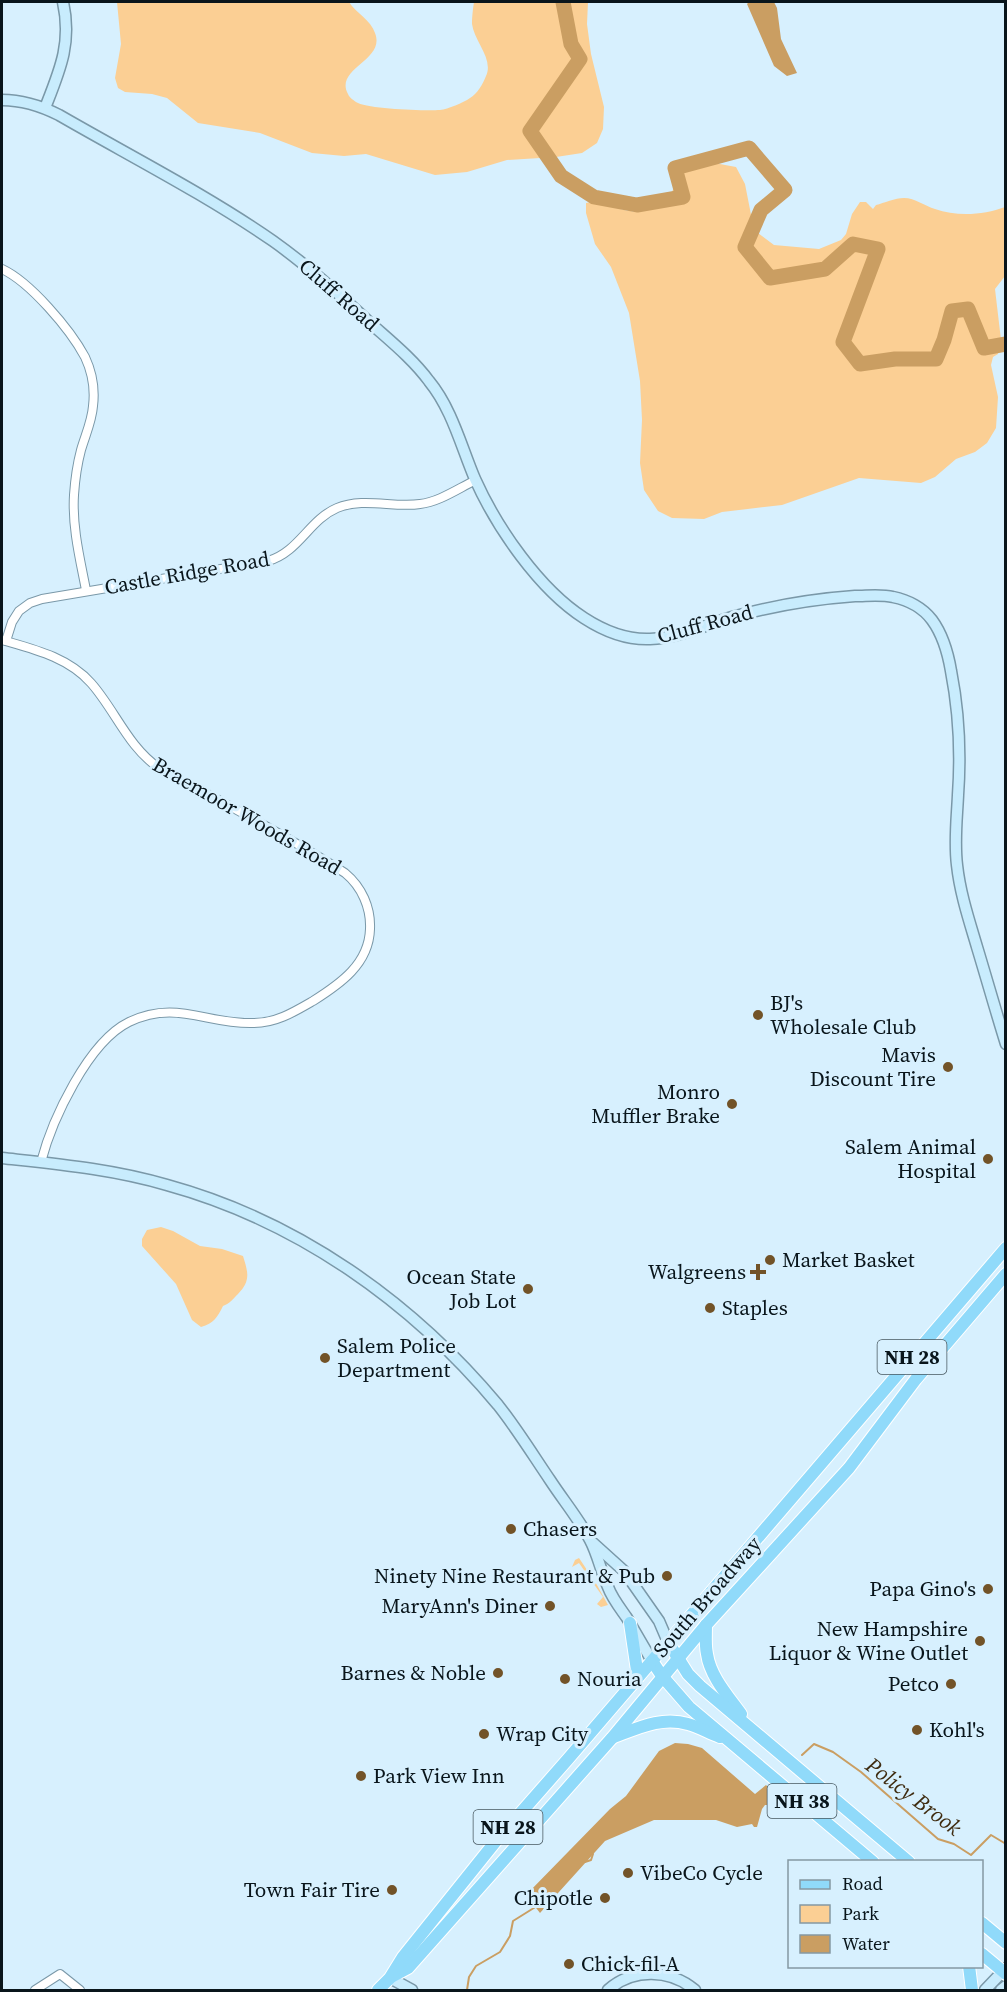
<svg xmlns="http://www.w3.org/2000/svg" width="1007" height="1992" viewBox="0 0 1007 1992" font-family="'Source Serif 4',serif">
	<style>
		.green { fill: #fbcf94 }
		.water { fill: #ca9e62 }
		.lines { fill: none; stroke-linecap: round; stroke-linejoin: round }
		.stream { stroke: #ca9e62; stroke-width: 2 }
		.river { stroke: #ca9e62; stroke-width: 15 }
		.street-casing { stroke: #7a98a8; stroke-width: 10 }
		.secondary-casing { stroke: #7a98a8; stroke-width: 13 }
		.primary-casing { stroke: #fff; stroke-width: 14 }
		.street { stroke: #fff; stroke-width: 8 }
		.secondary { stroke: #c8ecfd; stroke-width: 10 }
		.primary { stroke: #90dafa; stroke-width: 12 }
		.poi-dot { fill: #725328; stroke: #d7f0fe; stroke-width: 2 }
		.labels { text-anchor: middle; stroke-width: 6; stroke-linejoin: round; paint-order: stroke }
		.shield { fill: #d7f0fe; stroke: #47575f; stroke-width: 1.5 }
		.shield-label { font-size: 20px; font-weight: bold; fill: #09151b }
		.street-label { font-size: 21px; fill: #09151b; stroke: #d7f0fe }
		.poi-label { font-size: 21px; fill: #09151b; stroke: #d7f0fe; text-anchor: end }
		.water-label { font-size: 22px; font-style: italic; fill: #3f2c11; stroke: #d7f0fe }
	</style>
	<rect width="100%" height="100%" fill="#d7f0fe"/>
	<g class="green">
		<path d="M117,2h232c7,11 22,18 26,31 11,28 -41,35 -27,61 1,3 6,7 10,9 13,6 66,8 82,7 8,-1 23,-7 30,-12 7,-4 13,-14 16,-22 8,-17 -12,-35 -14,-52 0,-7 1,-16 2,-22h114l-1,22 4,30 13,53 -1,22 -6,14 -15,10 -26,4 -49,3 -40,12 -32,3 -69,-21 -22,2 -32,-3 -52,-20 -62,-10 -31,-25 -15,-4 -27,-2 -7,-4 -3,-10 6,-34z"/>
		<path d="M693,159l43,8 9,17 9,46 20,15 45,4 22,-9 5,-6 6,-20 8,-12h6l7,7 3,-4c8,-2 19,-7 28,-7 11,0 21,8 31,11 22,8 49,6 70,-2v69l-10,13 6,51 -3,14 -5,3 -2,8 7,32 -2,31 -9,15 -12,9 -19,7 -21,18 -14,6 -62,-5 -77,27 -60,7 -18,7 -32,-1 -14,-7 -14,-21 -4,-27 2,-43 -2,-39 -11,-68 -18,-46 -16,-23 -9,-31v-10l10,-2 28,9 13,2 28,-10 6,-7 11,-31z"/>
		<path d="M161,1227l12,4 27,15 22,3 21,7c5,16 8,25 -5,38 -5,5 -9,10 -15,12 -6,12 -9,17 -22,21l-9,-7 -16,-36 -34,-38v-7l5,-9z"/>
		<polygon points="579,1558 597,1585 608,1605 601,1607 597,1604 603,1597 579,1563 572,1567 575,1560"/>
	</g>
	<g class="water">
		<polygon points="749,2 774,2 777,8 781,39 797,73 787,76 774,66 747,4"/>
		<polygon points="675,1743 688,1744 702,1748 755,1794 766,1785 775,1794 769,1805 765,1805 762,1809 757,1827 754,1827 752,1824 737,1827 716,1820 654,1820 605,1841 540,1913 526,1895 610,1809 626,1796 659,1751"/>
	</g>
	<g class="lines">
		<g class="stream">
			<polyline points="802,1755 814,1744 833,1752 861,1772 938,1839 954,1844 971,1855 991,1835 1006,1844"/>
			<polyline points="585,1862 591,1860 593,1854"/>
			<polyline points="467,1990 469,1977 476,1966 500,1952 510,1936 513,1921 537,1906"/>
		</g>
		<polyline class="river" points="563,2 571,44 580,59 530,131 561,176 594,197 637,205 683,197 675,168 749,148 785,190 761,210 745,247 770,278 825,269 853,244 878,249 843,342 860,364 895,359 936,359 944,340 952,311 968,309 984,348 1006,344"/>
		<g class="street-casing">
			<g id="street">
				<path d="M2,269c28,13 68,60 83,88 7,15 10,33 8,49 -1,15 -8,30 -12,44 -4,15 -6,30 -7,45 -2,32 6,64 12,95"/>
				<path d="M2,640c31,9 66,17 89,43 24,27 37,64 68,85 17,12 38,20 56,30 44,24 88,48 130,75 17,14 26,35 25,56 -1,35 -30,55 -57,72 -19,11 -37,22 -59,22 -46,2 -78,-24 -125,-1 -41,20 -77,98 -88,140"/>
				<path d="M6,641l6,-19 7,-11 11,-8 12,-4 226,-38c31,-9 41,-41 69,-53 26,-11 57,0 83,-4 19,-2 39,-16 56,-24"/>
				<polyline points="35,1990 60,1974 80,1990"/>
			</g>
		</g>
		<g class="secondary-casing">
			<g id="secondary">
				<path d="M2,100c20,0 39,6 57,15 71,41 146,79 214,126 34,24 65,52 95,80 21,19 44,37 61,60 23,28 32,65 46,98 22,49 64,110 109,139 20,13 42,22 66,21 28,-1 56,-14 82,-22 40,-11 81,-18 123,-21 12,0 26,-2 38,1 15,3 30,11 39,23 11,15 16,33 19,51 8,41 10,82 7,124 -1,23 -4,46 -1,70 3,28 12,55 20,82 10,33 19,65 29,97"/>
				<path d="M45,108c15,-38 27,-65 18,-106"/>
				<path d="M2,1158c55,6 111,11 165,27 131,36 245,117 331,220 19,24 35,50 52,75 13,20 29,39 40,60 8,15 11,32 18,47 4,11 12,21 19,31 8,14 17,29 25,43"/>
				<polyline points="593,1543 624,1571 659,1621 668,1642"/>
				<polyline points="390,1978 412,1990"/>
				<path d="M608,1990c25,-22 62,-21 87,0"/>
				<polyline points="985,1990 1006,1968"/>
				<polyline points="1001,1990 1006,1986"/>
			</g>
		</g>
		<g class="primary-casing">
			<g id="primary">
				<polyline points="630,1623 638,1677"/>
				<path d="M706,1625c0,10 -1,20 1,29 3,22 21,42 34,60"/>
				<polyline points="668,1642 688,1674 700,1686 909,1862"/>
				<polyline points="652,1661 662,1676 689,1707 873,1862"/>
				<path d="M614,1737c24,-9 48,-21 74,-13 11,3 21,9 32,13"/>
				<polyline points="982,1923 1006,1943"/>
				<polyline points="982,1954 1006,1974"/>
				<polyline points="969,1966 972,1990"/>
				<polyline points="391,1977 408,1968 612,1738 706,1625 849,1468 916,1379 1006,1274"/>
				<polyline points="378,1990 390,1978 403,1957 496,1841 568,1759 1006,1248"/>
			</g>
		</g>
		<use href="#street" class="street"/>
		<use href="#secondary" class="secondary"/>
		<use href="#primary" class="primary"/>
	</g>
	<g class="poi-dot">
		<circle cx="758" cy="1015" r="6"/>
		<circle cx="948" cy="1067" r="6"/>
		<circle cx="732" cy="1104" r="6"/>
		<circle cx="988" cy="1159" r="6"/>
		<circle cx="770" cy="1260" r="6"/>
		<path d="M755 1263h6v6h6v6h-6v6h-6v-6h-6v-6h6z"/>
		<circle cx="528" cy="1289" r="6"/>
		<circle cx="710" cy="1308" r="6"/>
		<circle cx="325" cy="1358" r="6"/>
		<circle cx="511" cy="1529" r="6"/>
		<circle cx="667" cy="1576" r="6"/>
		<circle cx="988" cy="1589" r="6"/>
		<circle cx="550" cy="1606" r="6"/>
		<circle cx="980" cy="1641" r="6"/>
		<circle cx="498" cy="1673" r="6"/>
		<circle cx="565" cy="1679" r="6"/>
		<circle cx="951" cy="1684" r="6"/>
		<circle cx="917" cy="1730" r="6"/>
		<circle cx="484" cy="1734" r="6"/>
		<circle cx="361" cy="1776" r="6"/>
		<circle cx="628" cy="1873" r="6"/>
		<circle cx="392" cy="1890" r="6"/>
		<circle cx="605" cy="1898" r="6"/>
		<circle cx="569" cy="1964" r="6"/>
	</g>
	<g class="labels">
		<g class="shield">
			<rect x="877.5" y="1340" width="69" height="34" rx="4.5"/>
			<rect x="767.5" y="1784" width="69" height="34" rx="4.5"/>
			<rect x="473.5" y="1810" width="69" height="34" rx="4.5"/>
		</g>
		<g class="shield-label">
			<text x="912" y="1364">NH 28</text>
			<text x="802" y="1808">NH 38</text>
			<text x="508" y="1834">NH 28</text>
		</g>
		<g class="street-label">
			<text transform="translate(339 295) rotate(41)" y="7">Cluff Road</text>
			<text transform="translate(187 573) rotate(-10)" y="7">Castle Ridge Road</text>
			<text transform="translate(705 624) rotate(-15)" y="7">Cluff Road</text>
			<text transform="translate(247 816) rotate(30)" y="7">Braemoor Woods Road</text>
			<text transform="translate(707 1597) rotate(-49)" y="7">South Broadway</text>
		</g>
		<g class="poi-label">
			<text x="770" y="1010" text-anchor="start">BJ's<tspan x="770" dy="24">Wholesale Club</tspan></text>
			<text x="936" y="1062">Mavis<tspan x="936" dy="24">Discount Tire</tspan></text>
			<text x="720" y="1099">Monro<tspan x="720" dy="24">Muffler Brake</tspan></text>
			<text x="976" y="1154">Salem Animal<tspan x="976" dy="24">Hospital</tspan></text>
			<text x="782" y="1267" text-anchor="start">Market Basket</text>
			<text x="746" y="1279">Walgreens</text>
			<text x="516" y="1284">Ocean State<tspan x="516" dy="24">Job Lot</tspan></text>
			<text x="722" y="1315" text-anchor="start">Staples</text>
			<text x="337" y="1353" text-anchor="start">Salem Police<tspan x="337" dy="24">Department</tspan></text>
			<text x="523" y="1536" text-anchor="start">Chasers</text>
			<text x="655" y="1583">Ninety Nine Restaurant &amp; Pub</text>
			<text x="976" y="1596">Papa Gino's</text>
			<text x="538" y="1613">MaryAnn's Diner</text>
			<text x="968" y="1636">New Hampshire<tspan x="968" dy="24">Liquor &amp; Wine Outlet</tspan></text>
			<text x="486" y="1680">Barnes &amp; Noble</text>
			<text x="577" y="1686" text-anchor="start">Nouria</text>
			<text x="939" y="1691">Petco</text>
			<text x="929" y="1737" text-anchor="start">Kohl's</text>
			<text x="496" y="1741" text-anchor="start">Wrap City</text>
			<text x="373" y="1783" text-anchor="start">Park View Inn</text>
			<text x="640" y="1880" text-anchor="start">VibeCo Cycle</text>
			<text x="380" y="1897">Town Fair Tire</text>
			<text x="593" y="1905">Chipotle</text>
			<text x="581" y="1971" text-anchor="start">Chick-fil-A</text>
		</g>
		<g class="water-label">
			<text transform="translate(914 1796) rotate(37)" y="8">Policy Brook</text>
		</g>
	</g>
	<rect width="1007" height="1992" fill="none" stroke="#09151b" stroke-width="6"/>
	<rect x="788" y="1860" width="195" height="108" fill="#d7f0fe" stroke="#8598a3" stroke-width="1.5"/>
	<rect x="800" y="1880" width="30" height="9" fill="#90dafa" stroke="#8598a3" stroke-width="1.5"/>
	<text x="842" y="1890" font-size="18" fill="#09151b">Road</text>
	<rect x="800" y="1905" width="30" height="18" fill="#fbcf94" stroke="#8598a3" stroke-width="1.5"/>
	<text x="842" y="1920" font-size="18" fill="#09151b">Park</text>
	<rect x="800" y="1935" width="30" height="18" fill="#ca9e62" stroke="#8598a3" stroke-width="1.5"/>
	<text x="842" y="1950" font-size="18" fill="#09151b">Water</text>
</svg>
